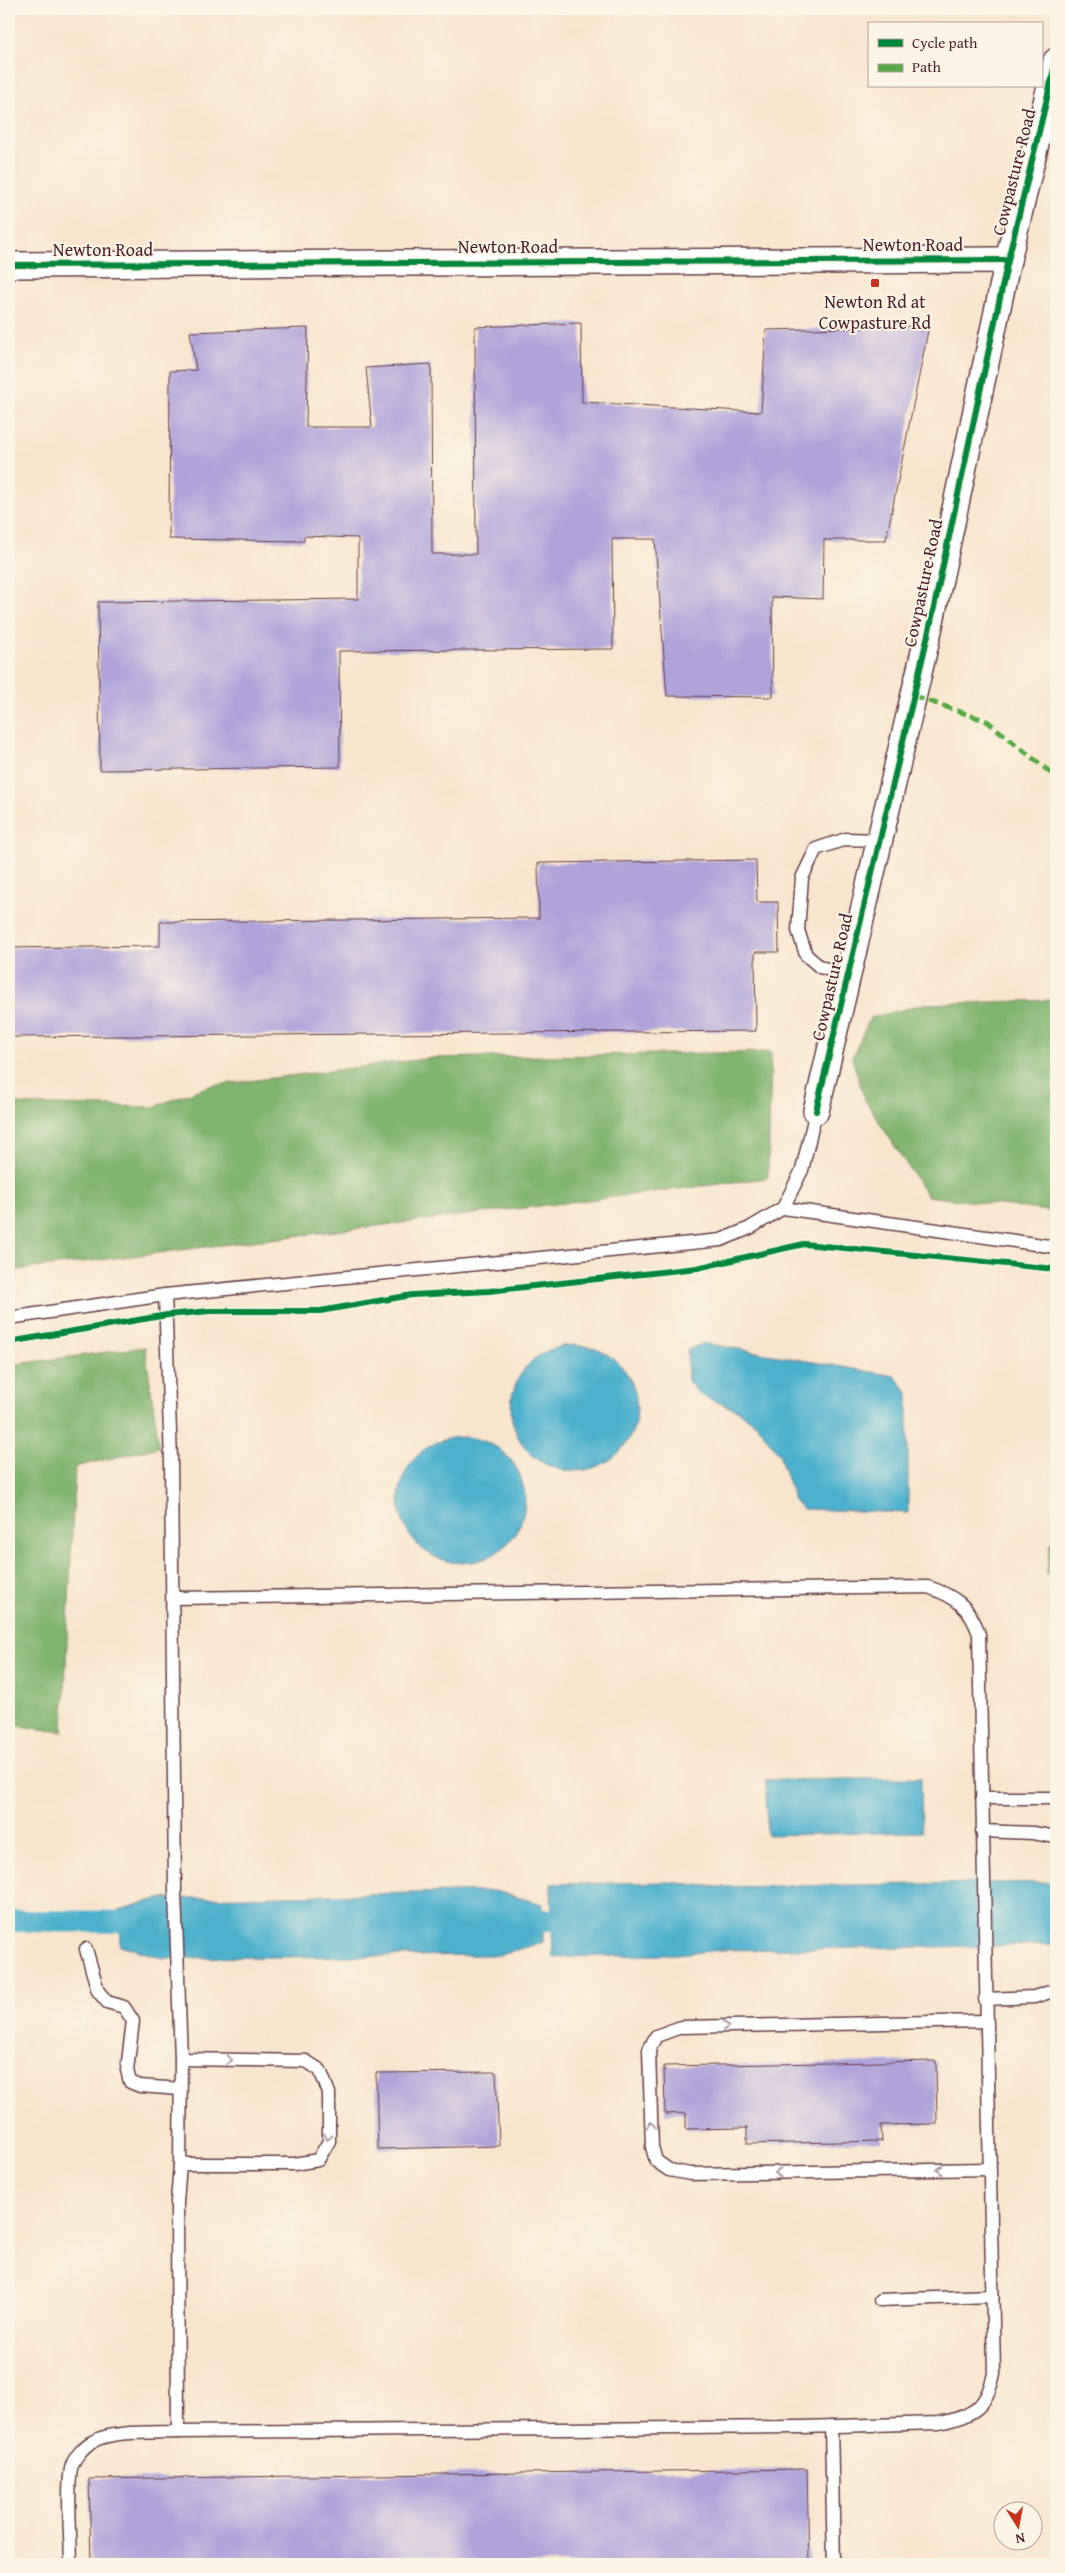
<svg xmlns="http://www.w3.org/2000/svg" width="1065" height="2573" viewBox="0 0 1065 2573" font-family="'Gentium Book Plus',serif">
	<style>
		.forest { fill: #80b46f; stroke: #656a4d }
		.water { fill: #4eb1cd; stroke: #4c687c }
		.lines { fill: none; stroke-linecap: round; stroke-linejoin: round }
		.canal { stroke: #4eb1cd; stroke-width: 22 }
		.building { fill: #afa3d9 }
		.service-casing { stroke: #643d43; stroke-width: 15 }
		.minor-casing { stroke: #643d43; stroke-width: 28 }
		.service { stroke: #fff; stroke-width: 12 }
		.minor { stroke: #fff; stroke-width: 25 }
		.quiet { stroke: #57aa44; stroke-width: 5; stroke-dasharray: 10 5; stroke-linecap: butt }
		.cycleway-casing { stroke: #fcf5e5; stroke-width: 9 }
		.cycleway { stroke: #00873e; stroke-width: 6 }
		.oneway { stroke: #ae9aa0 }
		.poi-dot { fill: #c8321e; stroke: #fcf5e5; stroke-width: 2 }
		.labels { text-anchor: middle; stroke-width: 4; stroke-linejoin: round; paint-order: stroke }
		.street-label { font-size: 18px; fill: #4a1f2b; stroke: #fcf5e5 }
		.poi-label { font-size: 18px; fill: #4a1f2b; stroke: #fcf5e5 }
	</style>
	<rect width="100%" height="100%" fill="#fcf5e5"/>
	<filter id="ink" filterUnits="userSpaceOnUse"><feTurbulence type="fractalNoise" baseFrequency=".02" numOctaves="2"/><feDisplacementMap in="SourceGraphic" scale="10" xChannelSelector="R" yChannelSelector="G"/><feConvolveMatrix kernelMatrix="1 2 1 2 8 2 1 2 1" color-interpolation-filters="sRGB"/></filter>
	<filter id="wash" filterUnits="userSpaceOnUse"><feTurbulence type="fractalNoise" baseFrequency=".0096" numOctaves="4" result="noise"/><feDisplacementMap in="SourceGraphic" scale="20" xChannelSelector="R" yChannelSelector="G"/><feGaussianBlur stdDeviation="1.12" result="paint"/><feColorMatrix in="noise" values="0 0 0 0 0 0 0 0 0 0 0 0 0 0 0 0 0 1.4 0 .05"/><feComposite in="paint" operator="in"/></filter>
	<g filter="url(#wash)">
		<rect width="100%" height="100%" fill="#f8e5ce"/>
		<g class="forest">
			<polygon points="1056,1000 1056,1212 927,1196 865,1100 852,1058 870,1018 924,1004"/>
			<polygon points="771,1052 768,1178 9,1271 9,1104 153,1107 209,1086 432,1058"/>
			<polygon points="145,1347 159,1447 75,1467 63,1732 9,1725 9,1365"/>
			<polygon points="1056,1379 1056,1431 1049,1407"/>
			<polygon points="1056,1538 1056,1580 1046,1573 1051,1544"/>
		</g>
		<g class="water">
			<polygon points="703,1343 895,1376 908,1393 908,1513 803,1509 794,1501 779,1454 757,1425 737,1410 700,1395 688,1381 687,1351"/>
			<circle cx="574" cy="1408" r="63"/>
			<circle cx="462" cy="1500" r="63"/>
			<polygon points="921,1778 922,1832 767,1835 766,1780"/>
			<polygon points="669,1882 718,1887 1056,1882 1056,1945 722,1950 665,1955 553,1957 551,1884"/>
			<polygon points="495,1891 543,1904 543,1942 501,1955 162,1958 120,1945 119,1910 157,1899"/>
		</g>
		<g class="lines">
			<g class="canal">
				<polyline points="513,1920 552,1920"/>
				<polyline points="9,1921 148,1922"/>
			</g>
		</g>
		<g id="blocks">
			<g class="building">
				<polygon points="581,323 582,402 761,412 766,330 929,326 886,540 824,540 823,599 772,597 773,697 667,696 655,539 612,539 613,649 339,651 340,767 100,770 98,602 358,599 358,538 304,536 304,541 169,539 170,371 196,370 190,332 308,328 306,427 372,427 366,368 431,364 432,554 476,554 475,327"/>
				<polygon points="756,860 757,902 778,902 779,952 755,952 756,1031 9,1037 9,948 160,946 160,922 539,918 538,863"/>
				<polygon points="936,2061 937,2124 881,2125 882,2141 747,2144 747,2128 686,2129 686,2113 665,2114 664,2066"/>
				<polygon points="496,2072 499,2146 378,2149 376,2073"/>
				<polygon points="807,2469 809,2564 91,2564 89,2479"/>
			</g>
		</g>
	</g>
	<g filter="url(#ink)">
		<use href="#blocks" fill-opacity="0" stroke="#643d43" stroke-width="1"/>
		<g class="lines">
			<g class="service-casing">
				<g id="service">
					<polyline points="848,975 820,967 806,955 798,930 802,878 816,849 846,839 880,840"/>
					<polyline points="783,1208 1056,1247"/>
					<polyline points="165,1295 171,1460 175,1892 181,2059 180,2164 177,2202 178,2432"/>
					<polyline points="9,1318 165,1295 721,1240 750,1228 783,1208 802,1170 816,1111"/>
					<polyline points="982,1798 1056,1798"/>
					<polyline points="982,1831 1033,1833 1056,1837"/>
					<polyline points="86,1949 98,1991 107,2002 124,2007 133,2021 127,2070 130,2082 140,2086 180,2089"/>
					<polyline points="985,1999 1034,1997 1056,1990"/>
					<polyline points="986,2021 681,2027 656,2036 649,2050 652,2147 656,2161 669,2170 690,2174 989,2169"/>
					<polyline points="180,2164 294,2164 318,2160 329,2141 329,2093 320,2070 306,2061 181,2059"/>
					<polyline points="880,2300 992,2296"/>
					<polyline points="831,2426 834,2564"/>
					<path d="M71,2564c0,-22 -5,-81 1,-99 3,-8 12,-19 20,-23 19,-12 63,-9 86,-10l624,-5 137,-4c34,-7 48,-15 55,-50l-15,-739c-9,-27 -24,-38 -51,-47l-755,11"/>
				</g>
			</g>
			<g class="minor-casing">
				<g id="minor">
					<polyline points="9,265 1008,260"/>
					<polyline points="816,1111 930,626 1008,260 1056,61"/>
				</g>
			</g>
			<use href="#service" class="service"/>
			<use href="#minor" class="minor"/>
			<polyline class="quiet" points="914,696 987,721 1056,777"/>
			<g class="cycleway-casing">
				<g id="cycleway">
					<polyline points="9,265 1008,260"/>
					<polyline points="816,1111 930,626 1008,260 1056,61"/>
					<polyline points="9,1342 167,1315 210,1311 320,1311 412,1295 489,1291 697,1268 804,1244 1056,1269"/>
				</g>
			</g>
			<use href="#cycleway" class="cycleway"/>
		</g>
		<defs><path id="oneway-chevron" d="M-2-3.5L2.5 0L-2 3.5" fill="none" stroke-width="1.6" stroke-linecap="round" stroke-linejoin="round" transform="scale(1.25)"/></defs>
		<g class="oneway">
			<use href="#oneway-chevron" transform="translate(726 2026) rotate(-1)"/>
			<use href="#oneway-chevron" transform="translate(229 2060) rotate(2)"/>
			<use href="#oneway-chevron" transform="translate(651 2125) rotate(-92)"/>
			<use href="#oneway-chevron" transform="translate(328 2137) rotate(101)"/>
			<use href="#oneway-chevron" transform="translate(940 2170) rotate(179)"/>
			<use href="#oneway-chevron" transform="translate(778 2173) rotate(179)"/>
		</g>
	</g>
	<rect class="poi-dot" x="870" y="278" width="10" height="10" rx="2.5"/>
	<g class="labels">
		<g class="street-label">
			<text transform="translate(1014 172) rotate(-76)" y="6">Cowpasture Road</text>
			<text x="913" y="251">Newton Road</text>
			<text x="508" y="253">Newton Road</text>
			<text x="103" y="256">Newton Road</text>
			<text transform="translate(923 583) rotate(-78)" y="6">Cowpasture Road</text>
			<text transform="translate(832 977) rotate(-77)" y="6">Cowpasture Road</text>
		</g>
		<g class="poi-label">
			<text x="875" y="308">Newton Rd at<tspan x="875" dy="21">Cowpasture Rd</tspan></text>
		</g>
	</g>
	<rect width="1065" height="2573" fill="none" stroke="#fcf5e5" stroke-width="30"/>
	<rect x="868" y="22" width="175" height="65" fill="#fcf5e5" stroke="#b59f9b"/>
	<rect x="878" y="39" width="25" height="8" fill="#00873e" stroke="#b59f9b"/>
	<text x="912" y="48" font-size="15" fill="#4a1f2b">Cycle path</text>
	<rect x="878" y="64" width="25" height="8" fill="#57aa44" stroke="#b59f9b"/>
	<text x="912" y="72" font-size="15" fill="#4a1f2b">Path</text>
	<g transform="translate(1018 2526) rotate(169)"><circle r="24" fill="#fcf5e5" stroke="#b59f9b"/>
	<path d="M0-4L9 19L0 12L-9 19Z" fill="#c8321e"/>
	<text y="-8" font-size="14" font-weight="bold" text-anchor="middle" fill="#4a1f2b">N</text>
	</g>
</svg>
